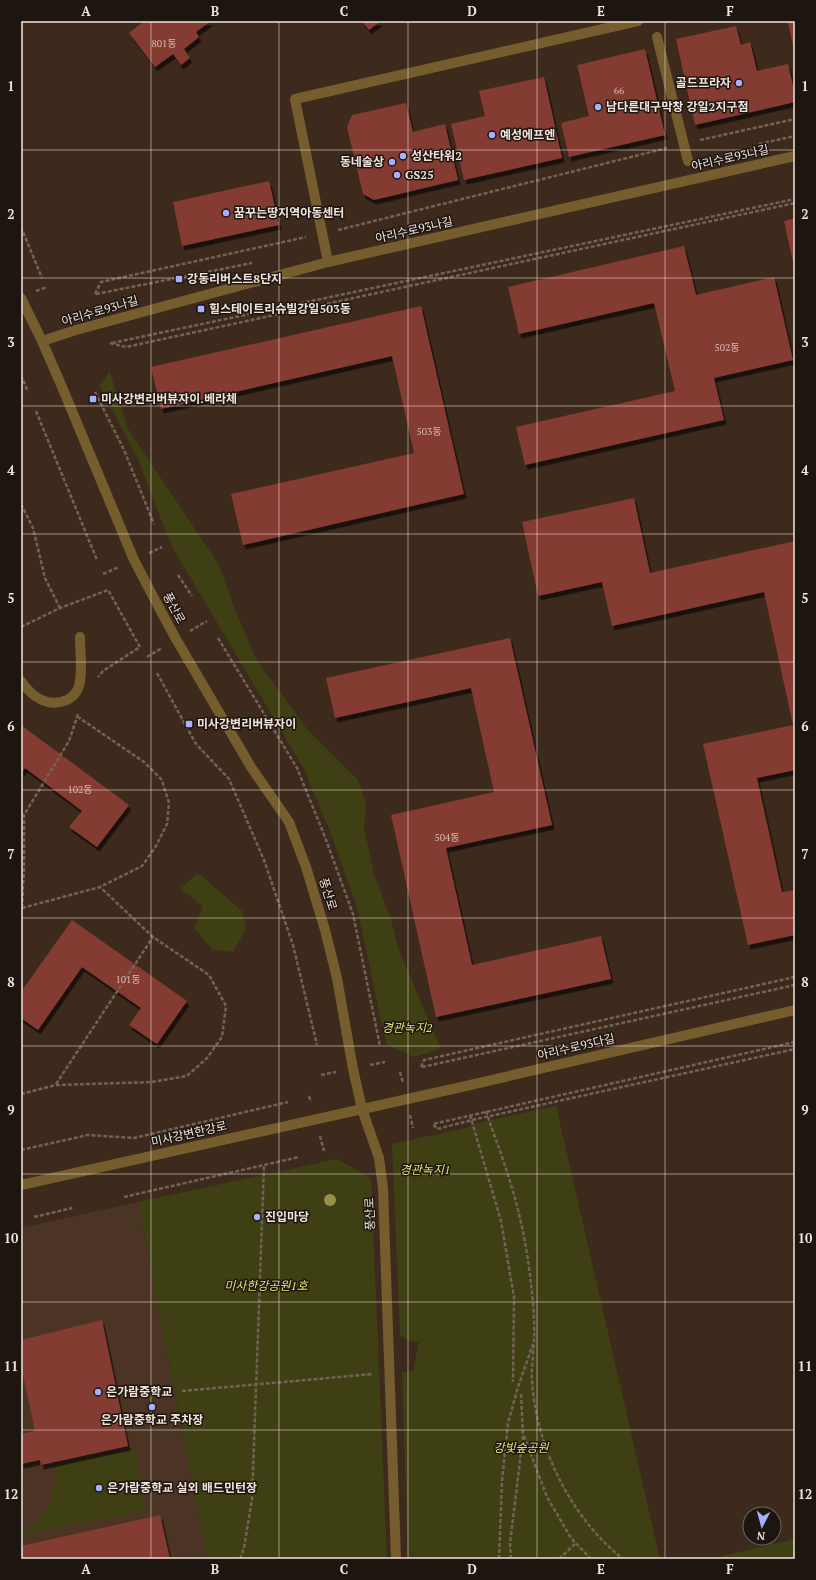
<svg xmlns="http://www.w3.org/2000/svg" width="816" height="1580" viewBox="0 0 816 1580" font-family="'PT Serif','Noto Sans KR',serif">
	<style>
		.built { fill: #4b3423 }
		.green { fill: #3e3f12 }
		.building { fill: #843a33; filter: url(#shadow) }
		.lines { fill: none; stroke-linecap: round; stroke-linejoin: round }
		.path { stroke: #746257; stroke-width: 2.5; stroke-dasharray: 4 2; stroke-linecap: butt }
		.minor { stroke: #765d2d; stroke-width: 10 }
		.tree { fill: #97904d }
		.grid { fill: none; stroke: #f1e4dc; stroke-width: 1; stroke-opacity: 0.55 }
		.poi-dot { fill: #a5b1fc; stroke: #1d150f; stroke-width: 1.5 }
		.labels { text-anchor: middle; stroke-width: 3; stroke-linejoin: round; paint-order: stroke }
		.number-label { font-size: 10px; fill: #d6bab2 }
		.poi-label { font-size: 12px; font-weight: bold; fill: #f1e4dc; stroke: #1d150f; text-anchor: start }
		.street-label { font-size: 12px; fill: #f1e4dc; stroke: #1d150f }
		.park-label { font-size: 12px; font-style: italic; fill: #e0e375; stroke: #1d150f }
		.neatline { fill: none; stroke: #f1e4dc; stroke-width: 1.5 }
		.grid-label { font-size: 13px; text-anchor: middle; font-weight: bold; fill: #f1e4dc }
	</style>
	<defs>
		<filter id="shadow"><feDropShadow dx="2.5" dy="4.5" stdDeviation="0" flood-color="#0009"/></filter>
	</defs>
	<rect width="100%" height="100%" fill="#3d2a1d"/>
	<polygon class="built" points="138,1202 206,1553 203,1559 21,1559 21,1228"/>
	<g class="green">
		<polygon points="110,372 128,429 219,565 234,607 256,659 307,729 358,780 366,804 364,828 374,874 391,919 398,948 441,1049 414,1057 386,1044 357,907 329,829 304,769 171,545 137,457 99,385"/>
		<polygon points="198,873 242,911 246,929 233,952 213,950 194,928 203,906 180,889"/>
		<polygon points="556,1106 660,1559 408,1559 402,1372 413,1371 419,1342 409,1341 400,1335 392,1144 466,1128 477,1123"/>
		<polygon points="337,1159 371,1178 387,1559 203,1559 206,1553 138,1202"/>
		<path d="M135,1449l12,61 -126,25c3,-4 8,-6 12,-10 18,-20 23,-33 23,-59z"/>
		<polygon points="795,1539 795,1559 709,1559"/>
	</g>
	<g class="building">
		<polygon points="144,21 211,21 196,32 199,37 184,49 190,58 181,65 173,54 155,67 129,33"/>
		<polygon points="362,21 381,21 369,30"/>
		<polygon points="795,21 795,50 794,50 788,22"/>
		<polygon points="736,26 741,45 750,42 757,71 788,64 795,94 795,102 695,125 676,39"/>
		<polygon points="645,49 665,135 569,157 561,123 589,116 577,65"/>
		<polygon points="544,77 562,158 464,180 451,124 485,116 479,91"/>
		<polygon points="406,103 413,132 445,124 458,180 374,200 363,194 347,127 352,115"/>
		<polygon points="269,181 279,225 182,246 173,202"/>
		<polygon points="795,218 795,262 793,262 784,221"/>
		<polygon points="684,246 696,295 774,277 793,360 714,378 724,420 525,465 516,427 675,391 654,303 519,334 508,287"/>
		<polygon points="421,306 464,494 243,545 231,494 414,453 392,356 161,409 151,367"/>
		<polygon points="634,498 650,573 795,541 795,770 757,778 782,892 795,890 795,935 748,945 703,744 793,725 764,592 612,626 602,582 538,596 522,522"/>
		<polygon points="510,638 552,825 446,848 472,965 601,936 611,979 436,1017 391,815 494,792 471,688 335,718 326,678"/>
		<polygon points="21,725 129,805 97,847 69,827 82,811 25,768 21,773"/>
		<polygon points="72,920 187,1001 157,1044 129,1025 141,1008 82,967 38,1030 21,1018 21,992"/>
		<polygon points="102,1320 128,1446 41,1465 40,1460 21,1464 21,1434 35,1431 21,1366 21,1340"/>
		<polygon points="160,1515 170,1559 21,1559 21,1546"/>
	</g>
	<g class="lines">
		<g class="path">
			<polyline points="700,140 795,119"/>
			<polyline points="759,144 795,136"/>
			<polyline points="21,227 42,278"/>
			<polyline points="338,230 667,148"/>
			<polyline points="36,291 47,287"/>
			<polyline points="95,294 101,282 306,237"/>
			<polyline points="96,294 252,263"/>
			<polyline points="110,343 126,347 795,203"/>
			<polyline points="112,343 795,199"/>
			<polyline points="21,375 28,392"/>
			<polyline points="95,392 124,450 154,524"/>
			<polyline points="36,411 97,560"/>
			<polyline points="21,504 33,528 45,578 60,608"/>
			<polyline points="149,553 162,547"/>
			<polyline points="103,574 119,567"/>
			<polyline points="178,575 192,596"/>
			<polyline points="21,627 60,608 108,590 140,647 103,671 98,677"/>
			<polyline points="190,631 207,621"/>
			<polyline points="218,638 297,768 325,837 353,914 380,1046"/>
			<polyline points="147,657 162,648"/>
			<polyline points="157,673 196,744 229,779 264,860 293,945 317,1045"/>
			<polyline points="22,908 24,868 24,815 69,741 78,714"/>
			<polyline points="22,908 100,887 142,866 156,846 167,824 169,803 162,780 144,762 78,717"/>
			<polyline points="795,1042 433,1124 437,1129 472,1120 795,1049"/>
			<polyline points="370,1065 385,1062"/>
			<polyline points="421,1067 424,1060 795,977"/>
			<polyline points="422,1067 795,985"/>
			<polyline points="400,1072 403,1083"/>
			<polyline points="321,1075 336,1072"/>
			<polyline points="56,1084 153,937"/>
			<polyline points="21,1094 56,1085 152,1082 187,1076 207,1058 222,1037 226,1006 209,975 153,937 100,887"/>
			<polyline points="309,1096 311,1102"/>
			<path d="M486,1111c6,19 13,36 19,55 13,38 22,78 26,118 2,17 4,37 3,54 0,14 -3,29 -2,43 4,66 39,137 91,178"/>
			<polyline points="410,1115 413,1128"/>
			<polyline points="470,1115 501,1221 514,1297 513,1382"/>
			<polyline points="320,1136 324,1151"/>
			<polyline points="21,1150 88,1135 134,1138 288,1102"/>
			<polyline points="124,1197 299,1157"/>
			<polyline points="34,1217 72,1208"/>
			<polyline points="182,1391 373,1374"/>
			<polyline points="524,1436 547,1497 571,1538 591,1559"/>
			<polyline points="240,1559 244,1548 252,1499 264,1166"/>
			<polyline points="499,1559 502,1481 508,1423 518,1387 533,1344"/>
			<polyline points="511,1559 510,1543 523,1436 521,1392"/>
			<polyline points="559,1559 576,1543"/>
		</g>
		<g class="minor">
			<polyline points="657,37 688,161"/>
			<polyline points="328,262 295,99 638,21"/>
			<polyline points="21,298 42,341 62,387 134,560 156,602 176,639 251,767 289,822 306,867 325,930 337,978 353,1069 362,1109 379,1158 383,1188 396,1559"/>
			<polyline points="42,341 76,330 328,262 795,156"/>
			<path d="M21,681c11,16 27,27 46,19 6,-3 10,-8 12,-14 4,-15 1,-34 1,-49"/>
			<polyline points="21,1185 457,1088 795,1010"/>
		</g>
	</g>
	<circle class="tree" cx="330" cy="1200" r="6"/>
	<path class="grid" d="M151,21v1538M279,21v1538M408,21v1538M537,21v1538M665,21v1538M21,150h774M21,278h774M21,406h774M21,534h774M21,662h774M21,790h774M21,918h774M21,1046h774M21,1174h774M21,1302h774M21,1430h774"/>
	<g class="poi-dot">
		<circle cx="739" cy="83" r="4"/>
		<circle cx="598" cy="107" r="4"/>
		<circle cx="492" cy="135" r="4"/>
		<circle cx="403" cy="156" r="4"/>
		<circle cx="392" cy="162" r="4"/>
		<circle cx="397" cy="175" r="4"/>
		<circle cx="226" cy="213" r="4"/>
		<rect x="175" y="275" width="8" height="8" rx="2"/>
		<rect x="197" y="305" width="8" height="8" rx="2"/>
		<rect x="89" y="395" width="8" height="8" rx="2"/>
		<rect x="185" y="720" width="8" height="8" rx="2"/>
		<circle cx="257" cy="1217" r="4"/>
		<circle cx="98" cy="1392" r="4"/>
		<circle cx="152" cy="1407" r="4"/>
		<circle cx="99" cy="1488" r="4"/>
	</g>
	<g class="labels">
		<g class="number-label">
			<text x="164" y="47">801동</text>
			<text x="619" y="94">66</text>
			<text x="727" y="351">502동</text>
			<text x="429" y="435">503동</text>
			<text x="80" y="793">102동</text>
			<text x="447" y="841">504동</text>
			<text x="128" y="983">101동</text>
		</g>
		<g class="poi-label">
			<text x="731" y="87" text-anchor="end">골드프라자</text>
			<text x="606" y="111">남다른대구막창 강일2지구점</text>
			<text x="500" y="139">예성에프엔</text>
			<text x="411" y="160">성산타워2</text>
			<text x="384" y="166" text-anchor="end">동네술상</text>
			<text x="405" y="179">GS25</text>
			<text x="234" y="217">꿈꾸는땅지역아동센터</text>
			<text x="187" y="283">강동리버스트8단지</text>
			<text x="209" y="313">힐스테이트리슈빌강일503동</text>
			<text x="101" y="403">미사강변리버뷰자이.베라체</text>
			<text x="197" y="728">미사강변리버뷰자이</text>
			<text x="265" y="1221">진입마당</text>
			<text x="106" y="1396">은가람중학교</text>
			<text x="152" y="1424" text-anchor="middle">은가람중학교 주차장</text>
			<text x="107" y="1492">은가람중학교 실외 배드민턴장</text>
		</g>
		<g class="street-label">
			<text transform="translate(730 158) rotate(-13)" y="4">아리수로93나길</text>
			<text transform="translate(414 230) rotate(-13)" y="4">아리수로93나길</text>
			<text transform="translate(100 311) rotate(-16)" y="4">아리수로93나길</text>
			<text transform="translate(174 608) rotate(62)" y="4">풍산로</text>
			<text transform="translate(328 894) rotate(73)" y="4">풍산로</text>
			<text transform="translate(576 1047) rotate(-13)" y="4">아리수로93다길</text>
			<text transform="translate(189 1134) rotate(-13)" y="4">미사강변한강로</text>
			<text transform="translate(370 1214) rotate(-92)" y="4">풍산로</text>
		</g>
		<g class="park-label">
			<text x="407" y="1032">경관녹지2</text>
			<text x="425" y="1174">경관녹지1</text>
			<text x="266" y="1290">미사한강공원1호</text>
			<text x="521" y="1452">강빛숲공원</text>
		</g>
	</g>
	<rect width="816" height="1580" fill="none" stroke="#1d150f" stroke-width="44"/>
	<g transform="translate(762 1526) rotate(186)"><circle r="19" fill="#1d150f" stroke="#726861"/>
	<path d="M0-3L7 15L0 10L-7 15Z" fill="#a5b1fc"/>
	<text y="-6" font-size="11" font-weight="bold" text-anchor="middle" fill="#f1e4dc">N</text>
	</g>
	<rect x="22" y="22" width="772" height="1536" class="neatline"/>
	<g class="grid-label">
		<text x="86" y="16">A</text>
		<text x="215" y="16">B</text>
		<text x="344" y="16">C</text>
		<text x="472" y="16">D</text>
		<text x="601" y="16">E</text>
		<text x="730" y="16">F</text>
		<text x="11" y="91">1</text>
		<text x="805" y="91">1</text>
		<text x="11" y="219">2</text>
		<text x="805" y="219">2</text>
		<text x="11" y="347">3</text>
		<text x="805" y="347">3</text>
		<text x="11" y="475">4</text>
		<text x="805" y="475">4</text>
		<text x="11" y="603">5</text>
		<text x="805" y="603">5</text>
		<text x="11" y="731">6</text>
		<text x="805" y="731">6</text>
		<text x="11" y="859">7</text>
		<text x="805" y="859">7</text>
		<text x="11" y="987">8</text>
		<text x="805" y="987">8</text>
		<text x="11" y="1115">9</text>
		<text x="805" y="1115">9</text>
		<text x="11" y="1243">10</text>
		<text x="805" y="1243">10</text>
		<text x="11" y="1371">11</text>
		<text x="805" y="1371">11</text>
		<text x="11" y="1499">12</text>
		<text x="805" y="1499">12</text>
		<text x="86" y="1574">A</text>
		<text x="215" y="1574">B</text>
		<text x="344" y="1574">C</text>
		<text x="472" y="1574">D</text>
		<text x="601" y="1574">E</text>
		<text x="730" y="1574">F</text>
	</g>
</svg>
